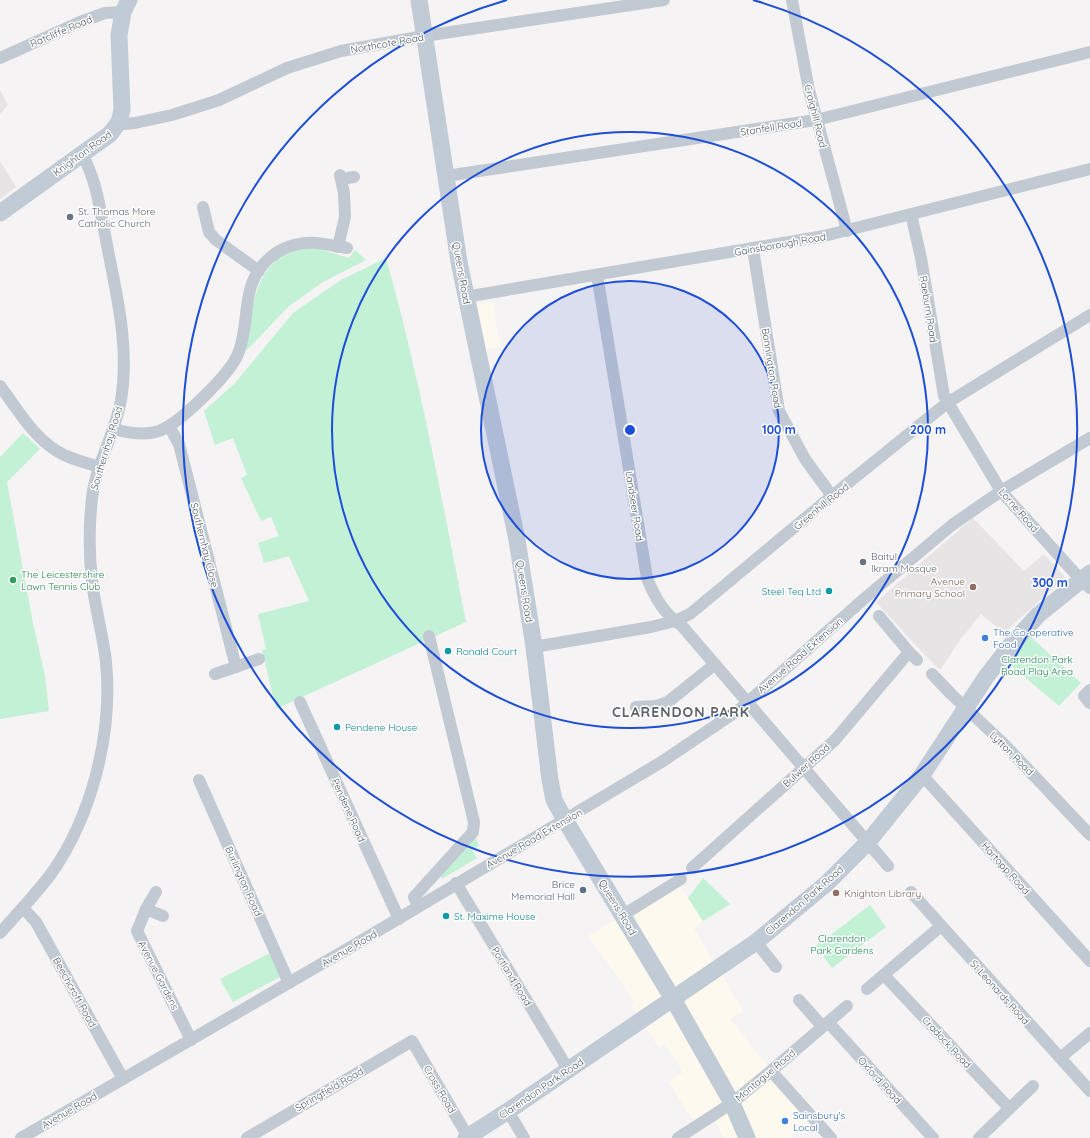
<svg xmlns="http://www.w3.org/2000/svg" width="1090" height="1138" viewBox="0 0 1090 1138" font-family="Quicksand,sans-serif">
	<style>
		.commercial { fill: #fdf9ef }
		.education { fill: #e6e4e5 }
		.green { fill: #c3f1d5 }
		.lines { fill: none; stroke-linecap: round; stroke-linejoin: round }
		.street { stroke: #c1cad2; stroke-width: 12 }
		.secondary { stroke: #c1cbd6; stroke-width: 17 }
		.ring { fill: none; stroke: #1d4ed8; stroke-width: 2 }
		.worship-dot { fill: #6b7280; stroke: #fff; stroke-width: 1.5 }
		.leisure-dot { fill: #2e9e5b; stroke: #fff; stroke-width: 1.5 }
		.education-dot { fill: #8d6e63; stroke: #fff; stroke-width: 1.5 }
		.culture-dot { fill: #0f9aa8; stroke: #fff; stroke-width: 1.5 }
		.shop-dot { fill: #3f7fe0; stroke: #fff; stroke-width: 1.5 }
		.service-dot { fill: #5c6f8a; stroke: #fff; stroke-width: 1.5 }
		.labels { text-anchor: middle; stroke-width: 3; stroke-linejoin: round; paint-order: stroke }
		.street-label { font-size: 10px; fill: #4a5661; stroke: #fff }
		.worship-label { font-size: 10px; fill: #5b616d; stroke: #fff; text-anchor: start }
		.leisure-label { font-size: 10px; fill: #27864d; stroke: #fff; text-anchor: start }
		.education-label { font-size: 10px; fill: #785e54; stroke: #fff; text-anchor: end }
		.culture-label { font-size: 10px; fill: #0d838f; stroke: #fff; text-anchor: start }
		.shop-label { font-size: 10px; fill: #366cbe; stroke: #fff; text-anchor: start }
		.park-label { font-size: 10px; fill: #17864f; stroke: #fff }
		.service-label { font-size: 10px; fill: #4e5e75; stroke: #fff; text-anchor: end }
		.district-label { font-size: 14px; font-weight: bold; letter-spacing: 1px; fill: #5f6368; stroke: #fff }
		.centre { fill: #1d4ed8; stroke: #fff; stroke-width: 2 }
		.ring-label { font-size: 12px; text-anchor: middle; font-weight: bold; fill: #1d4ed8; stroke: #fff; stroke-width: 3; stroke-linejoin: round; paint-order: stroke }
	</style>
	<rect width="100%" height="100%" fill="#f5f3f3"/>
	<g class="commercial">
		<polygon points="493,302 500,347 486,349 477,304"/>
		<polygon points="677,882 703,921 694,928 743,1011 731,1019 770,1069 808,1121 791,1136 792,1138 723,1138 713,1115 697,1126 668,1082 683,1072 665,1044 659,1048 631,1004 635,1002 588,936"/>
	</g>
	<g class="education">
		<polygon points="0,90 8,105 0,114"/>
		<polygon points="0,161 16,187 0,199"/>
		<polygon points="973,518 1024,571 1044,554 1065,577 1004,633 981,614 960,640 940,670 924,654 877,603 877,601"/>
	</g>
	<g class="green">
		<path d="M316,248l33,10 6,-8 11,10 -43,22 -35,25 -40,42 -3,1c6,-35 9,-88 50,-99 7,-2 14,-2 21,-3z"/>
		<path d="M386,258c34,120 56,242 80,364l-190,87 -14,-59 4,-1 -8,-35 51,-13 -20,-45 -25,7 -6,-20 21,-7 -8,-19 -10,4 -20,-43 6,-3 -14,-37 -18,7 -11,-34 31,-28 58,-70 48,-33z"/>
		<polygon points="23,433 40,449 7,482 33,623 45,676 49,711 0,719 0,457"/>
		<polygon points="1030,636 1081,683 1059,706 1008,663"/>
		<polygon points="475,836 479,846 472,850 477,858 442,879 441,875"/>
		<polygon points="703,878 730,904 703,921 688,898"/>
		<polygon points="870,905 886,927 832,968 816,946"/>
		<polygon points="270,953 282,976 233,1002 220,979"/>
	</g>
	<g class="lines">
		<g class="street">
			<polyline points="792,0 809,90 847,231"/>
			<polyline points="0,58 80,22 105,13 123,12"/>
			<polyline points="119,122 125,124 135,123 172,115 219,100 287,68 341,51 424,36 664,0"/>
			<polyline points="446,176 816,120 1090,52"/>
			<polyline points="341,179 354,177"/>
			<polyline points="203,207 209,232 216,240 259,271"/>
			<polyline points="911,214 921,258 944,396 1001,491 1081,580 1090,588"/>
			<polyline points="338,247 345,217 344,193 340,175"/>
			<polyline points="753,249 779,411 805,459 832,496"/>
			<path d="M597,275l50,303c8,20 17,36 35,48l206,240"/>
			<polyline points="465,297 824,236 1090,169"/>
			<path d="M0,386c19,25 35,55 64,69 11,5 23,8 35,12"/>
			<polyline points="169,426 179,444 236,667"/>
			<path d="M114,429c14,4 30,7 45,2 20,-7 71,-57 79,-77 7,-17 7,-36 10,-54 5,-36 32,-59 69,-57 11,1 20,4 30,5"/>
			<polyline points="879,616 909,652 917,660"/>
			<polyline points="534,647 651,627 675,621 690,614 832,496 947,403 1090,315"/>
			<polyline points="215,674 259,659"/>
			<polyline points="932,674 951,694 1005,745 1090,835"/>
			<polyline points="1090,690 1084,696 1090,703"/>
			<polyline points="300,702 399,919"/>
			<polyline points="636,707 656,706 668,702 715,664"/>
			<polyline points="922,775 1090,961"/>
			<polyline points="199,780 289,983"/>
			<polyline points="692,868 835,740 909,652"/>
			<polyline points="456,883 568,1069"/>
			<polyline points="156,892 146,909 137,931 191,1040"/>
			<polyline points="911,892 1090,1091"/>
			<polyline points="418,907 663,761 740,709 865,598 952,525 1001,491 1090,438"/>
			<polyline points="23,908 36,922 123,1079"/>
			<polyline points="146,909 163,916"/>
			<polyline points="623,915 681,879"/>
			<path d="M0,933c17,-19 35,-38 51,-59 41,-58 62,-141 55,-212 -3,-27 -11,-54 -14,-81 -3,-27 -3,-56 0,-83 4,-34 23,-64 29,-98 9,-55 -5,-107 -15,-160 -6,-30 -9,-59 -24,-86"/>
			<polyline points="756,942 776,967"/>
			<polyline points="884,975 1009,1108"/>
			<polyline points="867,989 941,926"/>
			<polyline points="799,1000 822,1026"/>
			<polyline points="828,1022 933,1138"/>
			<polyline points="1060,1058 1090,1033"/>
			<polyline points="771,1071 831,1138"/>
			<polyline points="508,1111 524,1138"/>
			<polyline points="21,1138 349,948 418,907 414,897 473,832 474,822 429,636"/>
			<polyline points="247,1138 412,1041 468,1137"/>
			<polyline points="678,1138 732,1103 771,1071 847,1006"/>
			<polyline points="979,1138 1033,1086"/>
		</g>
		<g class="secondary">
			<polyline points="419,0 459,262 517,540 534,647 550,780 554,800 565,820 673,999 732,1103 747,1138"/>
			<polyline points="0,213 110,134 119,122 122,110 119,35 123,12 129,0"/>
			<polyline points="466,1138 508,1111 756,942 826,884 868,842 922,775 986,677 1011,645 1038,615 1090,573"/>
		</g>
	</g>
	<circle cx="630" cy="430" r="149" fill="#1d4ed8" fill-opacity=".12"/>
	<g class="ring">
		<circle cx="630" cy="430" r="149"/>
		<circle cx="630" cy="430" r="298"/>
		<path d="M753 0A447 447 0 1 1 507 0"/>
	</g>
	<g class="worship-dot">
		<circle cx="70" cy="217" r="4"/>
		<circle cx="863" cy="562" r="4"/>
	</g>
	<circle class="leisure-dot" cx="13" cy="580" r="4"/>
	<g class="education-dot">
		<circle cx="973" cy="587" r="4"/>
		<circle cx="836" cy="893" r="4"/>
	</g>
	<g class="culture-dot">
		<circle cx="829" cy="591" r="4"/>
		<circle cx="448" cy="651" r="4"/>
		<circle cx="337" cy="727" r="4"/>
		<circle cx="446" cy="916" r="4"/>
	</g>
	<g class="shop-dot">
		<circle cx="985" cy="638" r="4"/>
		<circle cx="785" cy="1121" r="4"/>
	</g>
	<circle class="service-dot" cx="583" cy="890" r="4"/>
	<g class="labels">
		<g class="street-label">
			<text transform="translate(61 31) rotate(-23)" y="4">Ratcliffe Road</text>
			<text transform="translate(387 43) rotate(-10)" y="4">Northcote Road</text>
			<text transform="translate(816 116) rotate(76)" y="4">Craighill Road</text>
			<text transform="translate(771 127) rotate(-9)" y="4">Stanfell Road</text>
			<text transform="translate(82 153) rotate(-36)" y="4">Knighton Road</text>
			<text transform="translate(780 244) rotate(-10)" y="4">Gainsborough Road</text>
			<text transform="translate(462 273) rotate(80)" y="4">Queens Road</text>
			<text transform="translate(929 309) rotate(81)" y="4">Raeburn Road</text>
			<text transform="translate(772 368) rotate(81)" y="4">Bonnington Road</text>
			<text transform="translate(106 448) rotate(-73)" y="4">Southernhay Road</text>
			<text transform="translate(635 506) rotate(81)" y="4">Landseer Road</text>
			<text transform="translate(821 506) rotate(-39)" y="4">Greenhill Road</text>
			<text transform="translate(1019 510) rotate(49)" y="4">Lorne Road</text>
			<text transform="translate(205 545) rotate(76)" y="4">Southernhay Close</text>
			<text transform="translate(525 591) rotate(81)" y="4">Queens Road</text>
			<text transform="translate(800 655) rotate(-41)" y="4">Avenue Road Extension</text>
			<text transform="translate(1012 753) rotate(45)" y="4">Lytton Road</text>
			<text transform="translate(806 765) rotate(-42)" y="4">Bulwer Road</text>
			<text transform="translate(349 810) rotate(66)" y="4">Pendene Road</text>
			<text transform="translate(534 838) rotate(-30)" y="4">Avenue Road Extension</text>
			<text transform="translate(1006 868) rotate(48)" y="4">Hartopp Road</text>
			<text transform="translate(244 881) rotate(66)" y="4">Burlington Road</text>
			<text transform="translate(804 900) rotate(-41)" y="4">Clarendon Park Road</text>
			<text transform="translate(618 907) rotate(59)" y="4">Queens Road</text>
			<text transform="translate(349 948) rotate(-30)" y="4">Avenue Road</text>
			<text transform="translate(159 975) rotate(63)" y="4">Avenue Gardens</text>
			<text transform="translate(512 976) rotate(59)" y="4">Portland Road</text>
			<text transform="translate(75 992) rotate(61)" y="4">Beechcroft Road</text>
			<text transform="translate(1000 992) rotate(48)" y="4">St Leonards Road</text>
			<text transform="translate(947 1042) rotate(47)" y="4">Cradock Road</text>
			<text transform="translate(765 1075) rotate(-40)" y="4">Montague Road</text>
			<text transform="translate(880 1080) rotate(48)" y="4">Oxford Road</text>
			<text transform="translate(541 1088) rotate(-34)" y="4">Clarendon Park Road</text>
			<text transform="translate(329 1089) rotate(-30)" y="4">Springfield Road</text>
			<text transform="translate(440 1089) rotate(60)" y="4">Cross Road</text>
			<text transform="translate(69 1110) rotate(-30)" y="4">Avenue Road</text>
		</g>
		<g class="worship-label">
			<text x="78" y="215">St. Thomas More<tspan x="78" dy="12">Catholic Church</tspan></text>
			<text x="871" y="560">Baitul<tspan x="871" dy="12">Ikram Mosque</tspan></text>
		</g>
		<g class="leisure-label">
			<text x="21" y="578">The Leicestershire<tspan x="21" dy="12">Lawn Tennis Club</tspan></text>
		</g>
		<g class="education-label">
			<text x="965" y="585">Avenue<tspan x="965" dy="12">Primary School</tspan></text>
			<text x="844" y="897" text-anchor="start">Knighton Library</text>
		</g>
		<g class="culture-label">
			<text x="821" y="595" text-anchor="end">Steel Teq Ltd</text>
			<text x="456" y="655">Ronald Court</text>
			<text x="345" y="731">Pendene House</text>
			<text x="454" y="920">St. Maxime House</text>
		</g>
		<g class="shop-label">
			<text x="993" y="636">The Co-operative<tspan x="993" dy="12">Food</tspan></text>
			<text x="793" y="1119">Sainsbury's<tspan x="793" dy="12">Local</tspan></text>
		</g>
		<g class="park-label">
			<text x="1037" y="663">Clarendon Park<tspan x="1037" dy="12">Road Play Area</tspan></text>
			<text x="842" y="942">Clarendon<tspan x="842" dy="12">Park Gardens</tspan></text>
		</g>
		<g class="service-label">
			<text x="575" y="888">Brice<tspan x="575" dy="12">Memorial Hall</tspan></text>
		</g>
		<g class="district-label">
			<text x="681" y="717">CLARENDON PARK</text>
		</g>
	</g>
	<circle cx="630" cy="430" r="6" class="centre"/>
	<g class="ring-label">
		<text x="779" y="434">100 m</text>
		<text x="928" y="434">200 m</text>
		<text x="1050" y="587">300 m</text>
	</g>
</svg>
